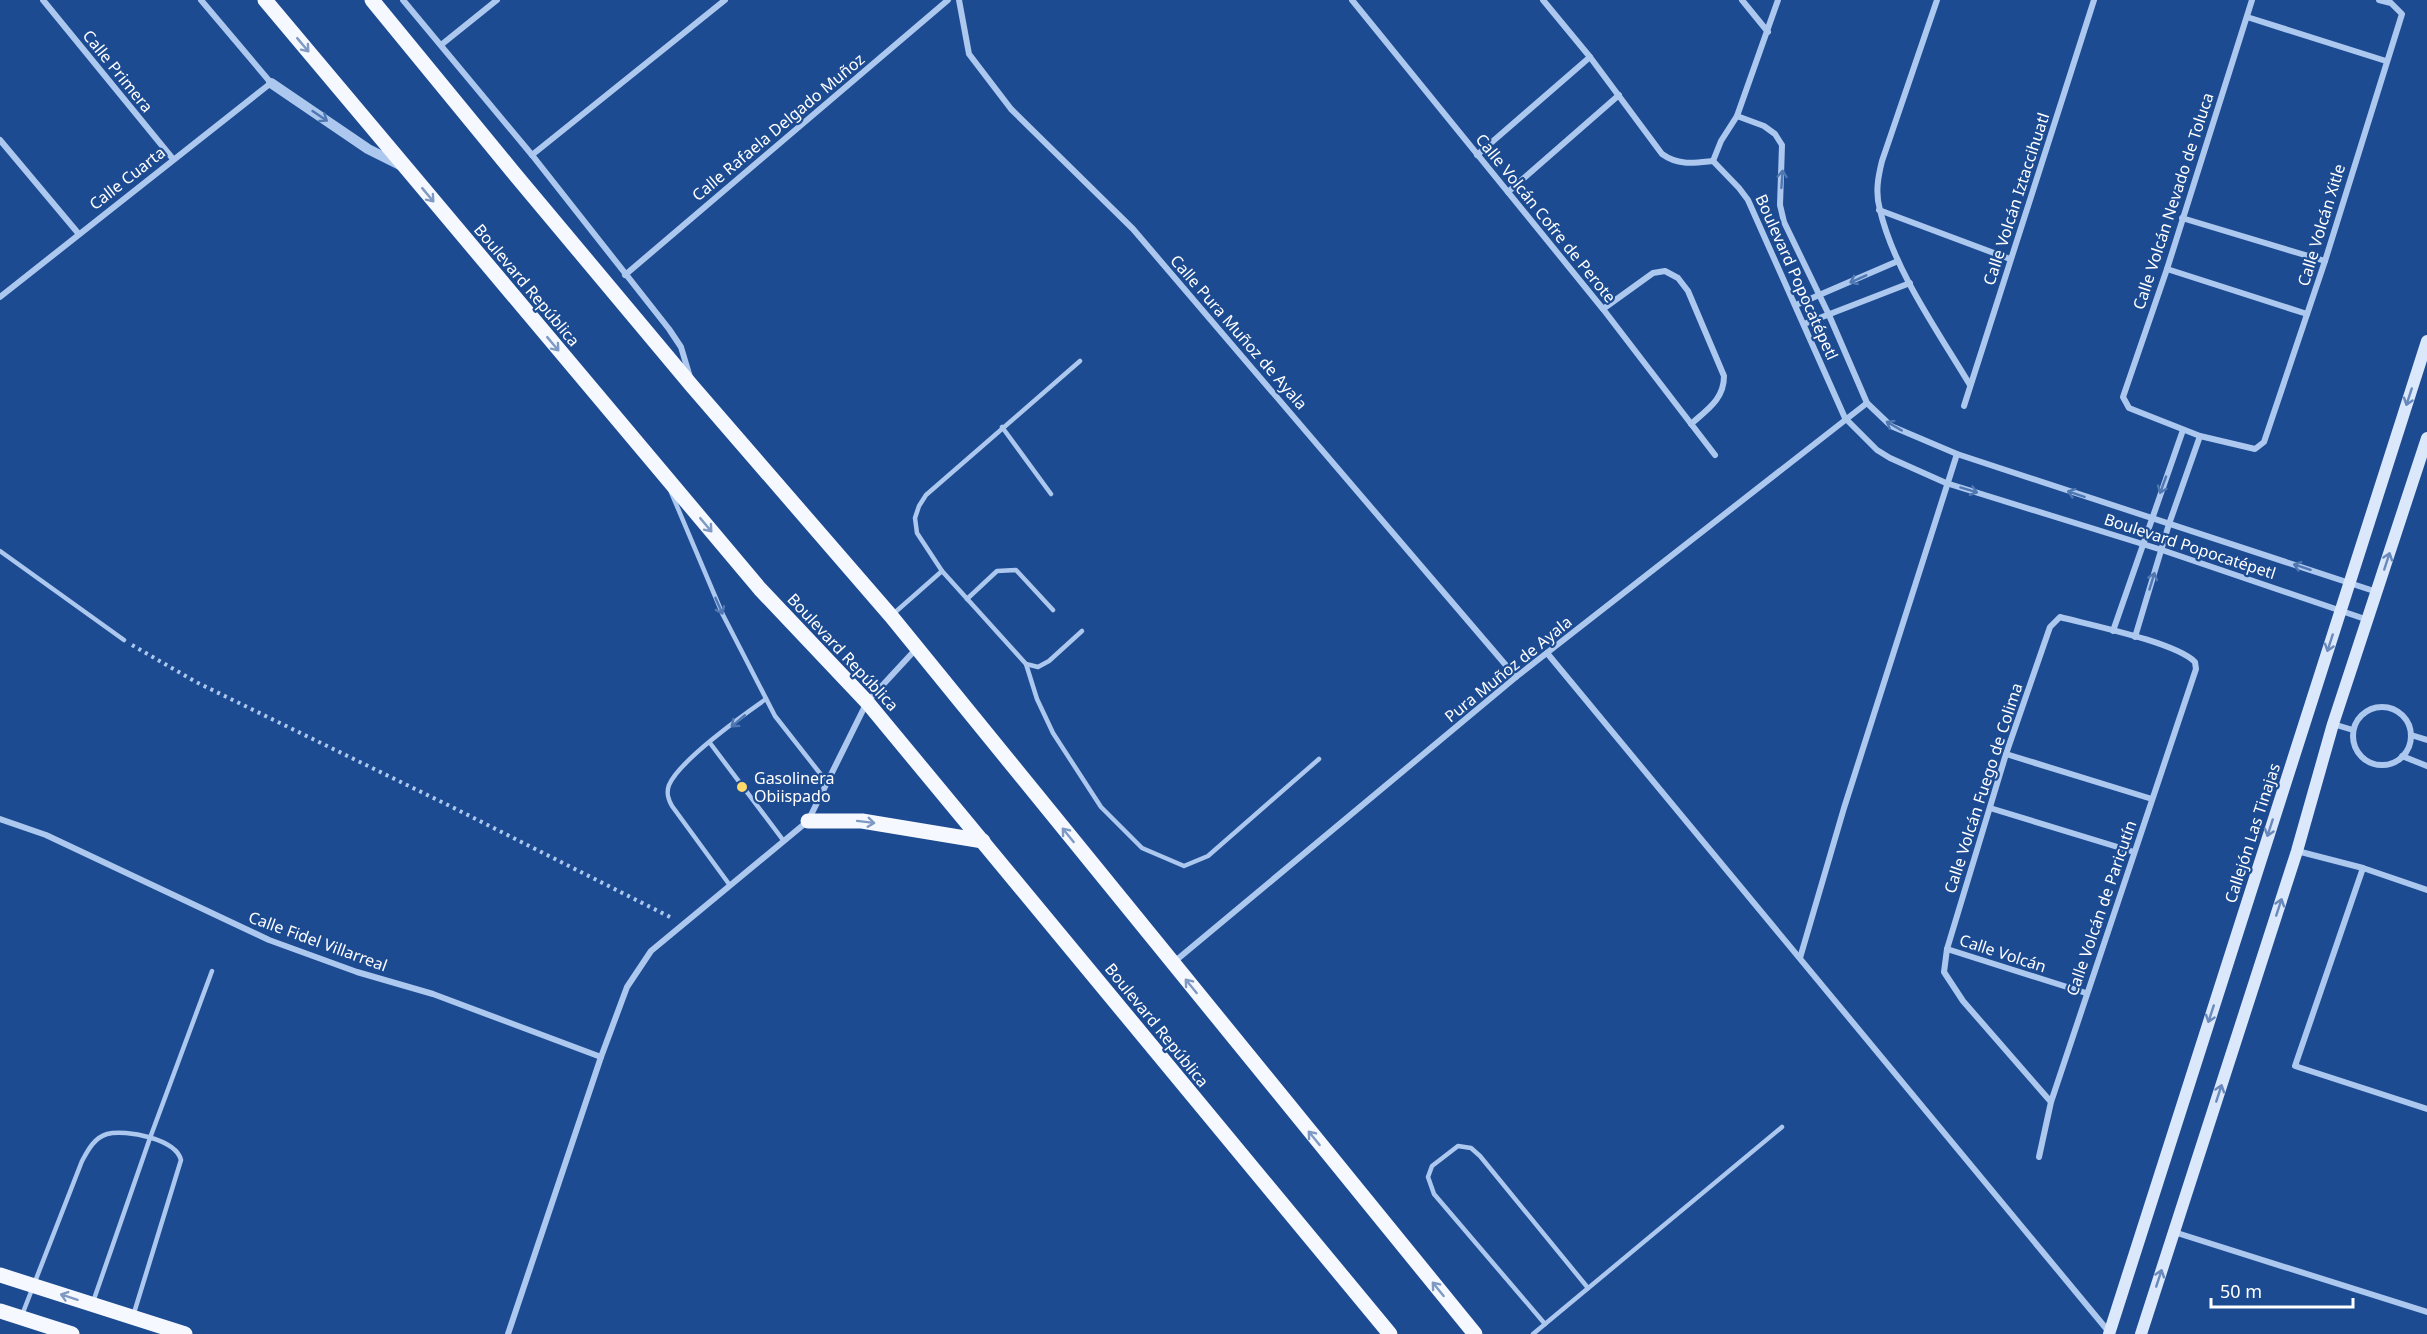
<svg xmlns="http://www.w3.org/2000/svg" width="2427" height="1334" viewBox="0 0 2427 1334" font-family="'Noto Sans',sans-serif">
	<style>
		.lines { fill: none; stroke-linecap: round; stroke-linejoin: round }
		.path { stroke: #adc8ee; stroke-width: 4; stroke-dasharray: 3 4.5; stroke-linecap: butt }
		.service { stroke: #adc8ee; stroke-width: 4.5 }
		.minor { stroke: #adc8ee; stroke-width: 6 }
		.tertiary { stroke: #adc8ee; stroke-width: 10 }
		.secondary { stroke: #dbe7fa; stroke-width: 12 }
		.primary { stroke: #f5f8ff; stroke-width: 15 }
		.oneway { stroke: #7e99c3 }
		.oneway2 { stroke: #4f77b2 }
		.oneway3 { stroke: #6989bc }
		.poi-dot { fill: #fed96c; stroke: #1d4b92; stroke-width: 2 }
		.labels { text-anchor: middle; stroke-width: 4.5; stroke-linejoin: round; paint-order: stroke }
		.street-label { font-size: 16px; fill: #fff; stroke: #1d4b92 }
		.poi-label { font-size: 16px; fill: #fff; stroke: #1d4b92; text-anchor: start }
	</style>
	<rect width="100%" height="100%" fill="#1d4b92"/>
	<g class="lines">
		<polyline class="path" points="132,645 196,682 452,807 674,919"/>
		<g class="service">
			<polyline points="1080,361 926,495 919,506 915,518 917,533 942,571 1026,664 1037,699 1053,733 1101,807 1142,848 1184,866 1208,856 1319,759"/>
			<polyline points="1002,427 1051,494"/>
			<polyline points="671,492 723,615 775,716 826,781"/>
			<polyline points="0,551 124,640"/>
			<polyline points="967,599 997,571 1016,570 1053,610"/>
			<polyline points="892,615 942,571"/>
			<polyline points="1026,664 1038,667 1049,661 1082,631"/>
			<polyline points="710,743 783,840"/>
			<path d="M729,884l-57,-78c-4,-7 -6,-13 -3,-21 10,-24 74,-70 97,-86"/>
			<polyline points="93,1302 150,1138 212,971"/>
			<path d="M22,1315l60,-154c6,-11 12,-23 25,-27 19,-5 69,5 74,26l-47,153"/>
			<polyline points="1545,1324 1434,1194 1428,1177 1432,1166 1458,1146 1471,1148 1480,1156 1588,1288"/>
			<polyline points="1533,1334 1782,1127"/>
		</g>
		<g class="minor">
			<polyline points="43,0 173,159"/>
			<polyline points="403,0 532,155 669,329 681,347 690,377"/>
			<polyline points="959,0 969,54 1011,109 1133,229 1516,677"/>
			<polyline points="1352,0 1603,309 1715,455"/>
			<path d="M1543,0l47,57 72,97c17,12 32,9 51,7"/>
			<polyline points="1742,0 1768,32"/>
			<path d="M1937,0l-55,161c-4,16 -7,32 -2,49 14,60 59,123 90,175"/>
			<polyline points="2252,0 2167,269 2123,397 2129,408 2200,436 2255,449 2264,442 2325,261 2402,14 2391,3 2379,0"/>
			<polyline points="2247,17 2386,61"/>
			<polyline points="441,45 497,0"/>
			<polyline points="1737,116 1764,126 1775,134 1782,145 1780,205 1784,222 1829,315 1867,403 1891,426 1957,454 2377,592"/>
			<polyline points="0,140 78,233"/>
			<polyline points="532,155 725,0"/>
			<polyline points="1477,155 1590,57"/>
			<polyline points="1713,161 1739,188 1748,200 1845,418 1877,450 1890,458 1946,483 2162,550 2368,620"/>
			<polyline points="1713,161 1721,141 1737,116 1778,0"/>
			<polyline points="1508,192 1619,95"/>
			<polyline points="1879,210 2010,259"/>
			<polyline points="2182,218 2325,261"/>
			<polyline points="2167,269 2307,314"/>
			<polyline points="625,275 948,0"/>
			<polyline points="0,297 271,83 201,0"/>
			<polyline points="1796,305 1898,261"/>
			<path d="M1603,309l50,-36 12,-2 13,7 10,13 36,85c0,23 -16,33 -33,48"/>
			<polyline points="1804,324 1910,283"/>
			<polyline points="1964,406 2094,0"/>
			<polyline points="2113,631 2183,430"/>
			<polyline points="2135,637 2169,524 2200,436"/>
			<polyline points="1547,653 2109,1332"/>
			<circle cx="2382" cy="736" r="29"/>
			<polyline points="2333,724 2353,730"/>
			<polyline points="2411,735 2427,740"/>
			<polyline points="2006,754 2152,799"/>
			<polyline points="2402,756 2427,766"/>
			<polyline points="1990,808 2134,852"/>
			<polyline points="0,819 46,835 269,940 357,972 433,994 601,1057"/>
			<polyline points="2297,851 2363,868 2427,890"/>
			<polyline points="2363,868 2295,1066 2427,1109"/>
			<polyline points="1947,949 2086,993"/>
			<polyline points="1800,958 1844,808 1957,454"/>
			<polyline points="1174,962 1516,677 1867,403"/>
			<path d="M2039,1157l12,-55 145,-433 -1,-7c-20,-20 -105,-37 -135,-45l-10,10 -44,127 -59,195 -3,23 19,29 88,101"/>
			<polyline points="2174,1232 2427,1312"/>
			<polyline points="508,1334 601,1057 627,987 651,951 808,821 867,702 916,649"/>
		</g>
		<polyline class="tertiary" points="271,83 368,149 400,165"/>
		<g class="secondary">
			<polyline points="2109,1334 2427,341"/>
			<polyline points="2141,1334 2297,851 2333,724 2427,438"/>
		</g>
		<g class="primary">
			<polyline points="265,0 760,589 867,702 1390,1334"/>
			<polyline points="372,0 513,172 692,386 891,616 1475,1334"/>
			<polyline points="808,821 862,821 983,841"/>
			<polyline points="0,1275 185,1334"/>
			<polyline points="0,1311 72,1334"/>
		</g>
	</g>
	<defs><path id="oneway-shaft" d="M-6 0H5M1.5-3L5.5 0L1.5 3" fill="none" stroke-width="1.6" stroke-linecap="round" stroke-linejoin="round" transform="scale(1.5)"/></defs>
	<g class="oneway">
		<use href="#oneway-shaft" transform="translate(303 45) rotate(50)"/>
		<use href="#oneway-shaft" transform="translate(428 195) rotate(50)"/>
		<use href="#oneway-shaft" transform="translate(553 344) rotate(50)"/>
		<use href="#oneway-shaft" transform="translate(706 525) rotate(50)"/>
		<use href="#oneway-shaft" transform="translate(866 822) rotate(7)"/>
		<use href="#oneway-shaft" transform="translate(1068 835) rotate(-129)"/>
		<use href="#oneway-shaft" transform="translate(1191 986) rotate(-129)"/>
		<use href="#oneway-shaft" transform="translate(1314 1138) rotate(-129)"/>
		<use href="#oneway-shaft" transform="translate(1438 1289) rotate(-129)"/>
		<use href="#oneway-shaft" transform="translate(69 1297) rotate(-162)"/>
	</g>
	<g class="oneway2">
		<use href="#oneway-shaft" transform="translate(320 116) rotate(34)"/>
		<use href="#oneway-shaft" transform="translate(1782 179) rotate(-86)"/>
		<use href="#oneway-shaft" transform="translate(1858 279) rotate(156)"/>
		<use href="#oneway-shaft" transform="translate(1894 426) rotate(-150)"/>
		<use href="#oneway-shaft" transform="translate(2163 485) rotate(110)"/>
		<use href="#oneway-shaft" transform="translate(1969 490) rotate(17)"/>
		<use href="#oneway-shaft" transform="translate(2076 494) rotate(-162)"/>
		<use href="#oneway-shaft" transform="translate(2302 567) rotate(-162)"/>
		<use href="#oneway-shaft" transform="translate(2152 581) rotate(-73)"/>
		<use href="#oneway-shaft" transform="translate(719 606) rotate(66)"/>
		<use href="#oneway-shaft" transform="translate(738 721) rotate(140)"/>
	</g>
	<g class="oneway3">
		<use href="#oneway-shaft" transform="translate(2409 397) rotate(108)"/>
		<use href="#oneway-shaft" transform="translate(2387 561) rotate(-72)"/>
		<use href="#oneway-shaft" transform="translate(2330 643) rotate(108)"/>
		<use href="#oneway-shaft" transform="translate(2270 828) rotate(108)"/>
		<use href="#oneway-shaft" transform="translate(2279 907) rotate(-72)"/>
		<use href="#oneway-shaft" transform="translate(2211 1014) rotate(108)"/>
		<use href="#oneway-shaft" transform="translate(2219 1093) rotate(-72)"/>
		<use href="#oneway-shaft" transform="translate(2159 1278) rotate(-72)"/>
	</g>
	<circle class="poi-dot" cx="742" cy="787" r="6"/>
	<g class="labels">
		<g class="street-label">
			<text transform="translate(118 71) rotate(51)" y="6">Calle Primera</text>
			<text transform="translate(778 127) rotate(-40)" y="6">Calle Rafaela Delgado Muñoz</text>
			<text transform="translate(127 178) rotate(-38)" y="6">Calle Cuarta</text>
			<text transform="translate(2016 199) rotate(-72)" y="6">Calle Volcán Iztaccihuatl</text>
			<text transform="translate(2173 201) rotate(-72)" y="6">Calle Volcán Nevado de Toluca</text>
			<text transform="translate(1546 218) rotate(51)" y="6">Calle Volcán Cofre de Perote</text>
			<text transform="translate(2321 225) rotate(-73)" y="6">Calle Volcán Xitle</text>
			<text transform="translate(1797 277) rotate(66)" y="6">Boulevard Popocatépetl</text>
			<text transform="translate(527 285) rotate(50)" y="6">Boulevard República</text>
			<text transform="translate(1239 332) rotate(49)" y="6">Calle Pura Muñoz de Ayala</text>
			<text transform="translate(2190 546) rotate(18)" y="6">Boulevard Popocatépetl</text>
			<text transform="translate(843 652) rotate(47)" y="6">Boulevard República</text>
			<text transform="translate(1508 669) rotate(-39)" y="6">Pura Muñoz de Ayala</text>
			<text transform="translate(1983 788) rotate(-72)" y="6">Calle Volcán Fuego de Colima</text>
			<text transform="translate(2252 833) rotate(-72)" y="6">Callejón Las Tinajas</text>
			<text transform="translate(2101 908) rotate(-71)" y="6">Calle Volcán de Paricutín</text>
			<text transform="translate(318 941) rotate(20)" y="6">Calle Fidel Villarreal</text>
			<text transform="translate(2003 953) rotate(18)" y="6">Calle Volcán</text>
			<text transform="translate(1157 1025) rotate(51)" y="6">Boulevard República</text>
		</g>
		<g class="poi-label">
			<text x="754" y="784">Gasolinera<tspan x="754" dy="18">Obiispado</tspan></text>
		</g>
	</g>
	<path d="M2211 1298v9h142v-9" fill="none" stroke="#ffffff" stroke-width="3"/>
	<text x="2220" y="1298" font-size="18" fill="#ffffff" stroke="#1d4b92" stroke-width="4.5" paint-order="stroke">50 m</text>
</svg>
